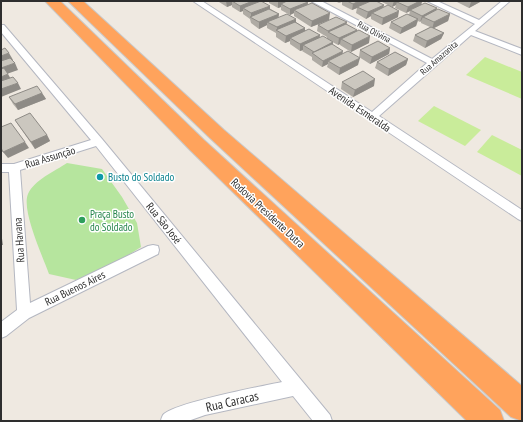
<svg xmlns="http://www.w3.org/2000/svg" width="523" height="422" viewBox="0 0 523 422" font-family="'PT Sans Narrow',sans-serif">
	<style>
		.green { fill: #b6e59e }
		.pitch { fill: #c9ec9a }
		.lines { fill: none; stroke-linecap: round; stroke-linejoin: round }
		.minor-casing { stroke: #b4b7c1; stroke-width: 2 }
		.motorway-casing { stroke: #c9c9c9; stroke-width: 2 }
		.minor { fill: #fff; fill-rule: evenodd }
		.motorway { fill: #ffa35c; fill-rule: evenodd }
		.wall { fill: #afaba4 }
		.shaded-wall { fill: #8e8b86 }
		.building { fill: #cbc7bf; stroke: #8e8b86 }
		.culture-dot { fill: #0f9aa8; stroke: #fff; stroke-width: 1.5 }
		.leisure-dot { fill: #2e9e5b; stroke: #fff; stroke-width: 1.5 }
		.labels { text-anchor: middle; stroke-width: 3; stroke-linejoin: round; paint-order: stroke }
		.far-street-label { font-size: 9px; fill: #2e2e2e; stroke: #fff }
		.street-label { font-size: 11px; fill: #2e2e2e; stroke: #fff }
		.culture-label { font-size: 11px; fill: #0d838f; stroke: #fff; text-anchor: start }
		.leisure-label { font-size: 11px; fill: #27864d; stroke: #fff; text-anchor: start }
		.near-street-label { font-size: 13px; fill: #2e2e2e; stroke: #fff }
	</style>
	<rect width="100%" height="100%" fill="#efe9e1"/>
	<path class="green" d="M67,163l35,6 20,28 15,26 4,24 -30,19 -35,14 -27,-6c-6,-17 -28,-64 -21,-80 6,-14 27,-23 39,-31z"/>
	<g class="pitch">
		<polygon points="485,57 522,72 522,99 466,75"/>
		<polygon points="434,106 481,130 465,146 418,121"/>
		<polygon points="492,135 522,150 522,176 477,152"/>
	</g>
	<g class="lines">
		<g class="minor-casing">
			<g id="minor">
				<polygon points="193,1 202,1 372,112 427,63 311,1 321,1 432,59 475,24 427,1 437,1 479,20 502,1 510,1 475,31 522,49 522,55 471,35 379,116 522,210 522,221 518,219"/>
				<path d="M1,25h3l98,114 228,276 2,6h-19l-20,-25 -88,19 -17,6h-27c0,-2 1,-4 2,-6 10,-12 100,-29 119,-33l-186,-236 -76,24 10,133 118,-57 5,-1 5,1 1,4 -1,4 -129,64 -23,18 -5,2v-16l16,-12 -8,-138h-8v-8h13l77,-24 -90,-108z"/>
			</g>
		</g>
		<g class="motorway-casing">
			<g id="motorway">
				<polygon points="45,1 60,1 204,140 500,410 504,421 467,421 190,150"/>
				<polygon points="68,1 83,1 224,130 522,386 522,421 511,417 210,138"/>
			</g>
		</g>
		<use href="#minor" class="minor"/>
		<use href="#motorway" class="motorway"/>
	</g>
	<g class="wall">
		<polygon points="219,1 259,1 259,2 279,14 278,17 296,22 305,28 305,31 320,35 319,37 333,42 333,45 343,54 358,65 339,75 327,67 328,64 322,67 312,60 312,57 302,51 303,50 300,51 290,44 290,41 285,43 276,37 276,33 267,28 267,25 259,29 251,23 250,19 243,14 243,11 240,12 232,7 232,5 227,7 219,2"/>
		<polygon points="269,1 307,1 308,2 308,4 329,20 311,27 294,16 294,13 290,15 281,10 281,7 278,8 269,3"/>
		<polygon points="335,1 368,1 368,2 384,5 383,8 398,17 382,25 371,19 371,16 366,19 356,13 357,8 352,10 342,5 342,2 339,3"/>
		<polygon points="382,1 422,1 421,5 450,14 448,21 434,28 444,33 441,39 425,48 413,41 415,35 430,27 421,23 421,21 420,22 418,21 416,26 400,34 389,28 391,22 409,15 410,11 406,13 395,8 396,5 392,7 382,2"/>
		<polygon points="457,1 481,1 480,2 469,8 457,2"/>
		<polygon points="347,22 346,24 357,31 369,43 351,52 340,45 340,44 338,45 327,39 327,37 317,31 318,25"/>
		<polygon points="390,48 389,54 370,64 359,57 360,50"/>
		<polygon points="408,59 406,65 388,76 375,68 377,62"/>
		<polygon points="342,82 374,86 353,97 341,89"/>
		<polygon points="42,93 46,99 18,110 13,104 9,97"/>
		<polygon points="15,120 47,135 50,141 35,149 19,126"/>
	</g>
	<g class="shaded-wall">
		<polygon points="226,1 232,1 232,5 227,7"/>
		<polygon points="253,1 259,1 259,5 243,8 243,11 240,12 240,6"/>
		<polygon points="280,1 295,1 281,4 281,7 278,8 278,2"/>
		<polygon points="359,1 368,1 368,3 357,7 357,8 352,10 353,4"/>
		<polygon points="394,1 405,1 397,2 396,5 392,7"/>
		<polygon points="420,1 422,1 421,6 410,10 410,11 406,13 408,7"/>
		<polygon points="473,1 481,1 480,2 469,8 471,2"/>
		<polygon points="308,2 307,8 294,10 294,13 290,15 290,9"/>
		<polygon points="384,5 382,11 372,13 371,16 366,19 368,12"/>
		<polygon points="270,6 270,12 251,17 251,13"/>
		<polygon points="437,8 435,14 423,17 421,21 420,22 422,16"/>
		<polygon points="399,11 398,17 382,25 383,18"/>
		<polygon points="330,13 329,20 311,27 312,21"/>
		<polygon points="279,14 278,21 267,22 267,25 259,29 259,22"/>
		<polygon points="450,14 448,21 432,29 434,22"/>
		<polygon points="296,19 296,26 277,31 277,27"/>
		<polygon points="418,19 416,26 400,34 402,28"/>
		<polygon points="347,22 345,29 328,32 328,31"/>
		<polygon points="305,28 305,34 290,38 290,41 285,43 286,36"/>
		<polygon points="357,30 356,36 341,39 340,44 338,45 339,38"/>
		<polygon points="444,33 441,39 425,48 427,41"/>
		<polygon points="320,35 319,42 303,45 303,50 300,51 300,44"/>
		<polygon points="370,36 369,43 351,52 352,45"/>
		<polygon points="333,42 332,49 313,54 314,52"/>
		<polygon points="390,48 389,54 370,64 372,57"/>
		<polygon points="343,51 342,57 328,61 328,64 322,67 323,61"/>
		<polygon points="9,53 13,60 1,64 1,56"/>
		<polygon points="360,58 358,65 339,75 340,68"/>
		<polygon points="408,59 406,65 388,76 389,69"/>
		<polygon points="15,63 18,70 1,76 1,68"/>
		<polygon points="8,74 12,81 1,85 1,77"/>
		<polygon points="375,79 374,86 353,97 355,90"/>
		<polygon points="18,83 21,89 1,97 1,89"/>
		<polygon points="42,93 46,99 18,110 15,104"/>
		<polygon points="47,135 50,141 35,149 31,142"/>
		<polygon points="25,142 29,148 8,158 3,152"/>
		<polygon points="1,232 3,245 1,245"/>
	</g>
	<g class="building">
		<polygon points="232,1 253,1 240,6"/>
		<polygon points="261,1 270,6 251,13 243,8"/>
		<polygon points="287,1 307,1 308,2 290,9 281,4"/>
		<polygon points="347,1 359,1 353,4"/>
		<polygon points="371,1 376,1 384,5 368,12 357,7"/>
		<polygon points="399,1 420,1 408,7 397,2"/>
		<polygon points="312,3 330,13 312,21 294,10"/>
		<polygon points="425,3 437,8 422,16 410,10"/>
		<polygon points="388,5 399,11 383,18 372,13"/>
		<polygon points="269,9 279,14 259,22 250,17"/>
		<polygon points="438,9 450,14 434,22 423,17"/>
		<polygon points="287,14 296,19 277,27 267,22"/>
		<polygon points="407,14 418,19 402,28 391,22"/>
		<polygon points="336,17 347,22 328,31 318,25"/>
		<polygon points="295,22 305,28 286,36 276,30"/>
		<polygon points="346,24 357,30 339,38 328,32"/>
		<polygon points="431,27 444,33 427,41 415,35"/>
		<polygon points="309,29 320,35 300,44 290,38"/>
		<polygon points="359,30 370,36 352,45 341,39"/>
		<polygon points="323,36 333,42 314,52 303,45"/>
		<polygon points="378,41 390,48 372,57 360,50"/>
		<polygon points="332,44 343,51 323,61 312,53"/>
		<polygon points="5,48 9,53 1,56 1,50"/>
		<polygon points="348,51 360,58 340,68 328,61"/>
		<polygon points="395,52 408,59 389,69 377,62"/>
		<polygon points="10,58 15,63 1,68 1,61"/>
		<polygon points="4,68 8,74 1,77 1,69"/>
		<polygon points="363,71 375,79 355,90 342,82"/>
		<polygon points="13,77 18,83 1,89 1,81"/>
		<polygon points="37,86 42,93 15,104 9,97"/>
		<polygon points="30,113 47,135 31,142 15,120"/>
		<polygon points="11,123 25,142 3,152 1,148 1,127"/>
	</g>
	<circle class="culture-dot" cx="100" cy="177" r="4"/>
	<circle class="leisure-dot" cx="82" cy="220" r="4"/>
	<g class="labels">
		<g class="far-street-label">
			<text transform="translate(374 32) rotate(28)" y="3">Rua Olivina</text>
			<text transform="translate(439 58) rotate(-41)" y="3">Rua Amazonita</text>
		</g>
		<g class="street-label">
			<text transform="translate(360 109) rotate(34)" y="4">Avenida Esmeralda</text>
			<text transform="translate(50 157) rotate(-17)" y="4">Rua Assunção</text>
			<text transform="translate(268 213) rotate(43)" y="4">Rodovia Presidente Dutra</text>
			<text transform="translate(164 223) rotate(51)" y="4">Rua São José</text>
			<text transform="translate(19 240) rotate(-94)" y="4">Rua Havana</text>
			<text transform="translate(75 288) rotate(-26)" y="4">Rua Buenos Aires</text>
		</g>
		<g class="culture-label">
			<text x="108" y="181">Busto do Soldado</text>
		</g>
		<g class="leisure-label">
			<text x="90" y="218">Praça Busto<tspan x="90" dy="13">do Soldado</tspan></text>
		</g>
		<g class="near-street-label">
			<text transform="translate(232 401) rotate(-13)" y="5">Rua Caracas</text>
		</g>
	</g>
	<rect width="523" height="422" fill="none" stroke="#2e2e2e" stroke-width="4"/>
</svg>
